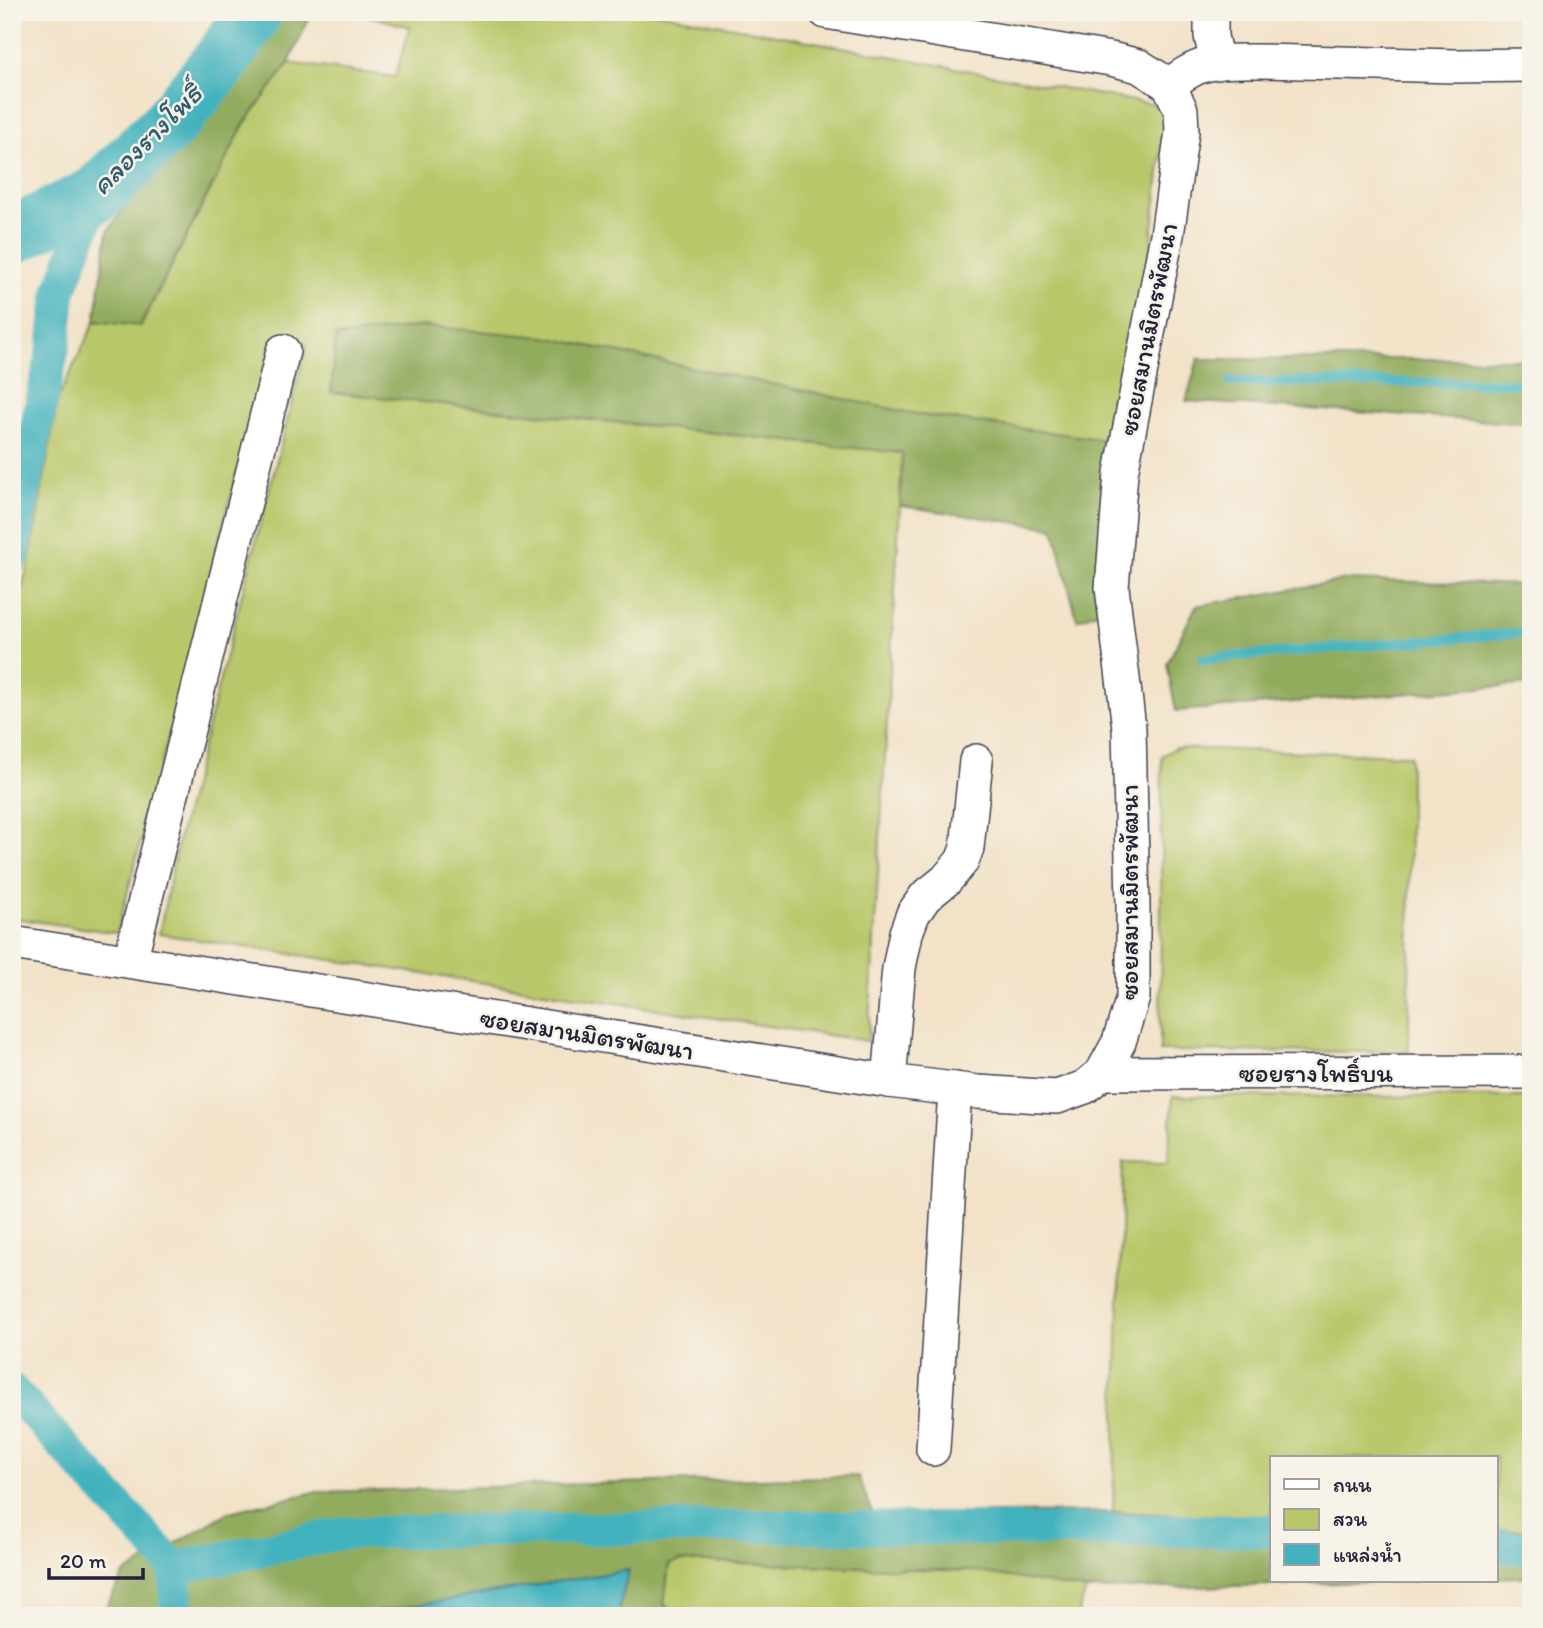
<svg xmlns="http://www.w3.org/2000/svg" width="1543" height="1628" viewBox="0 0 1543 1628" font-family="Itim,'Playpen Sans Thai',sans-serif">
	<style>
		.green { fill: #b8c769; stroke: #6d7452; stroke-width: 2 }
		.forest { fill: #92ac5d; stroke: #5a674c; stroke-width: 2 }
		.water { fill: #43b2be; stroke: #326a7c; stroke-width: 2 }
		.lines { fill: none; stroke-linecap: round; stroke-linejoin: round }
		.stream { stroke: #43b2be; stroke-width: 10 }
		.canal { stroke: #43b2be; stroke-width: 33 }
		.river { stroke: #43b2be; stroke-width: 58 }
		.minor-casing { stroke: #413f50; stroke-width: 36 }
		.minor { stroke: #fff; stroke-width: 33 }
		.labels { text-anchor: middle; stroke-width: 5; stroke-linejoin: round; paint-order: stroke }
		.street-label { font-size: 26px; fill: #22223b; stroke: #f7f3e8 }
		.water-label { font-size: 28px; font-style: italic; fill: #2f5c6f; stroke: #f7f3e8 }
	</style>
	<rect width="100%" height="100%" fill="#f7f3e8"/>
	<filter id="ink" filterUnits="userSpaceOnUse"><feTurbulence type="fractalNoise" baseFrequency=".0143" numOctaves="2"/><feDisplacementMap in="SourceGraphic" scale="14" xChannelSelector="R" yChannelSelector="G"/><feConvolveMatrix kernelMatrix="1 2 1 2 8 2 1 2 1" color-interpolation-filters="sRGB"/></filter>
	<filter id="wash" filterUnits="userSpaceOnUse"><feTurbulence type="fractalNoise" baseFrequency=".00686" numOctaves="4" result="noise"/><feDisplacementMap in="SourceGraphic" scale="28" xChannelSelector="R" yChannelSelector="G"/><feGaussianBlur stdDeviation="1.57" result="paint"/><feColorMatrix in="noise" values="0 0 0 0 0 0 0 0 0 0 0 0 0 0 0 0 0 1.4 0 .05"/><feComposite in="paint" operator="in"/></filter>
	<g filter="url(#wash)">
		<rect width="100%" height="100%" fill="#f2e2c8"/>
		<g class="green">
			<polygon points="353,12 652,12 1166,107 1149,265 1114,441 921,415 331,392 903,453 868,1041 159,934 178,841 307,344 271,343 117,933 12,918 12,617 29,564 58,399 95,321 141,326 244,124 289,63 395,77 410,27"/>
			<polygon points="1175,748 1410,755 1409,1052 1160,1051 1162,756"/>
			<polygon points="1173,1096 1531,1097 1531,1531 1496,1530 1496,1458 1272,1458 1272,1519 1113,1512 1123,1162 1168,1163"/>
			<polygon points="683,1561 974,1571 1086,1590 1077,1616 844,1616 769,1612 728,1616 676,1616 664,1604 669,1563"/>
		</g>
		<g class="forest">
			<polygon points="274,12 312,12 289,63 244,124 140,326 95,321 108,231 159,158 271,19"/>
			<polygon points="422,326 545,337 921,415 1114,441 1099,611 1077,620 1054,528 900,506 902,453 331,392 336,337"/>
			<polygon points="1198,359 1531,359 1531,424 1186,401"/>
			<polygon points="1345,580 1531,585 1531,684 1176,711 1167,664 1196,606"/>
			<polygon points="858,1476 873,1514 1113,1512 1272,1519 1272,1581 1416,1581 1086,1590 974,1571 683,1561 669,1564 664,1604 676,1616 617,1616 629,1570 375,1612 298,1616 101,1616 124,1574 229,1512 315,1492"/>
			<polygon points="1496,1530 1528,1531 1524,1577 1496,1578"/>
		</g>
		<polygon class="water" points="629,1570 617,1616 298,1616 375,1612"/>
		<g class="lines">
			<g class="stream">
				<polyline points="1230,382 1531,383"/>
				<polyline points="1202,659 1531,632"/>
			</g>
			<g class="canal">
				<polyline points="12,557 35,433 54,345 60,291 96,195"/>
				<polyline points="12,1390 175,1568 177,1612 176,1616"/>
				<polyline points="1496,1546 1531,1549"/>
				<polyline points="175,1568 345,1533 767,1526 1005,1530 1272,1531"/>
			</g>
			<polyline class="river" points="12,236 96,195 169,124 224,57 254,12"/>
		</g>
	</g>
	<g filter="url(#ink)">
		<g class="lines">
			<g class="minor-casing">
				<g id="minor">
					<polyline points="1211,12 1211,36 1217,63"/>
					<path d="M1169,85c11,-8 23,-17 36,-20 17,-5 36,-4 53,-4l197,5 76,-1"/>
					<polyline points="12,943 889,1081 978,1092 1057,1097 1085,1087 1102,1073 1119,1042 1133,997 1133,904 1129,728 1112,588 1121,473 1167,235 1182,132 1181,110 1169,85 1139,66 1111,59 826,12"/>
					<polyline points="130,961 283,351"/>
					<polyline points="1102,1073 1531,1072"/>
					<polyline points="889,1081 899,968 906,933 913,914 925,897 946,880 962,861 967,848 976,761"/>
					<polyline points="933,1449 955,1089"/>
				</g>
			</g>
			<use href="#minor" class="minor"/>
		</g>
	</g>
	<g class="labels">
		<g class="street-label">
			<text transform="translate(1148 329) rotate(-79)" y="9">ซอยสมานมิตรพัฒนา</text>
			<text transform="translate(1129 892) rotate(-90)" y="9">ซอยสมานมิตรพัฒนา</text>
			<text transform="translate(587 1034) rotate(9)" y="9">ซอยสมานมิตรพัฒนา</text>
			<text x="1316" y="1082">ซอยรางโพธิ์บน</text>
		</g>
		<g class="water-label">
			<text transform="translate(146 139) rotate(-45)" y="10">คลองรางโพธิ์</text>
		</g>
	</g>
	<rect width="1543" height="1628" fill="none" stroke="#f7f3e8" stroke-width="42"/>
	<rect x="1270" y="1456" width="228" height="126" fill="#f7f3e8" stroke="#a29fa3" stroke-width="2"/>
	<rect x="1284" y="1479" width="35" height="10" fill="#ffffff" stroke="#a29fa3" stroke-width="2"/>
	<text x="1333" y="1492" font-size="21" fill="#22223b">ถนน</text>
	<rect x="1284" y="1509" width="35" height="21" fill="#b8c769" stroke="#a29fa3" stroke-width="2"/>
	<text x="1333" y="1526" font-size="21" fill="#22223b">สวน</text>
	<rect x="1284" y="1544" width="35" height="21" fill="#43b2be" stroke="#a29fa3" stroke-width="2"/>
	<text x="1333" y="1562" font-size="21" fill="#22223b">แหล่งน้ำ</text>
	<path d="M49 1568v10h94v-10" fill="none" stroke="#22223b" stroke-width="3.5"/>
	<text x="60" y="1568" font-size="21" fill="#22223b" stroke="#f7f3e8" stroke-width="5" paint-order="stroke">20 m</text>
</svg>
